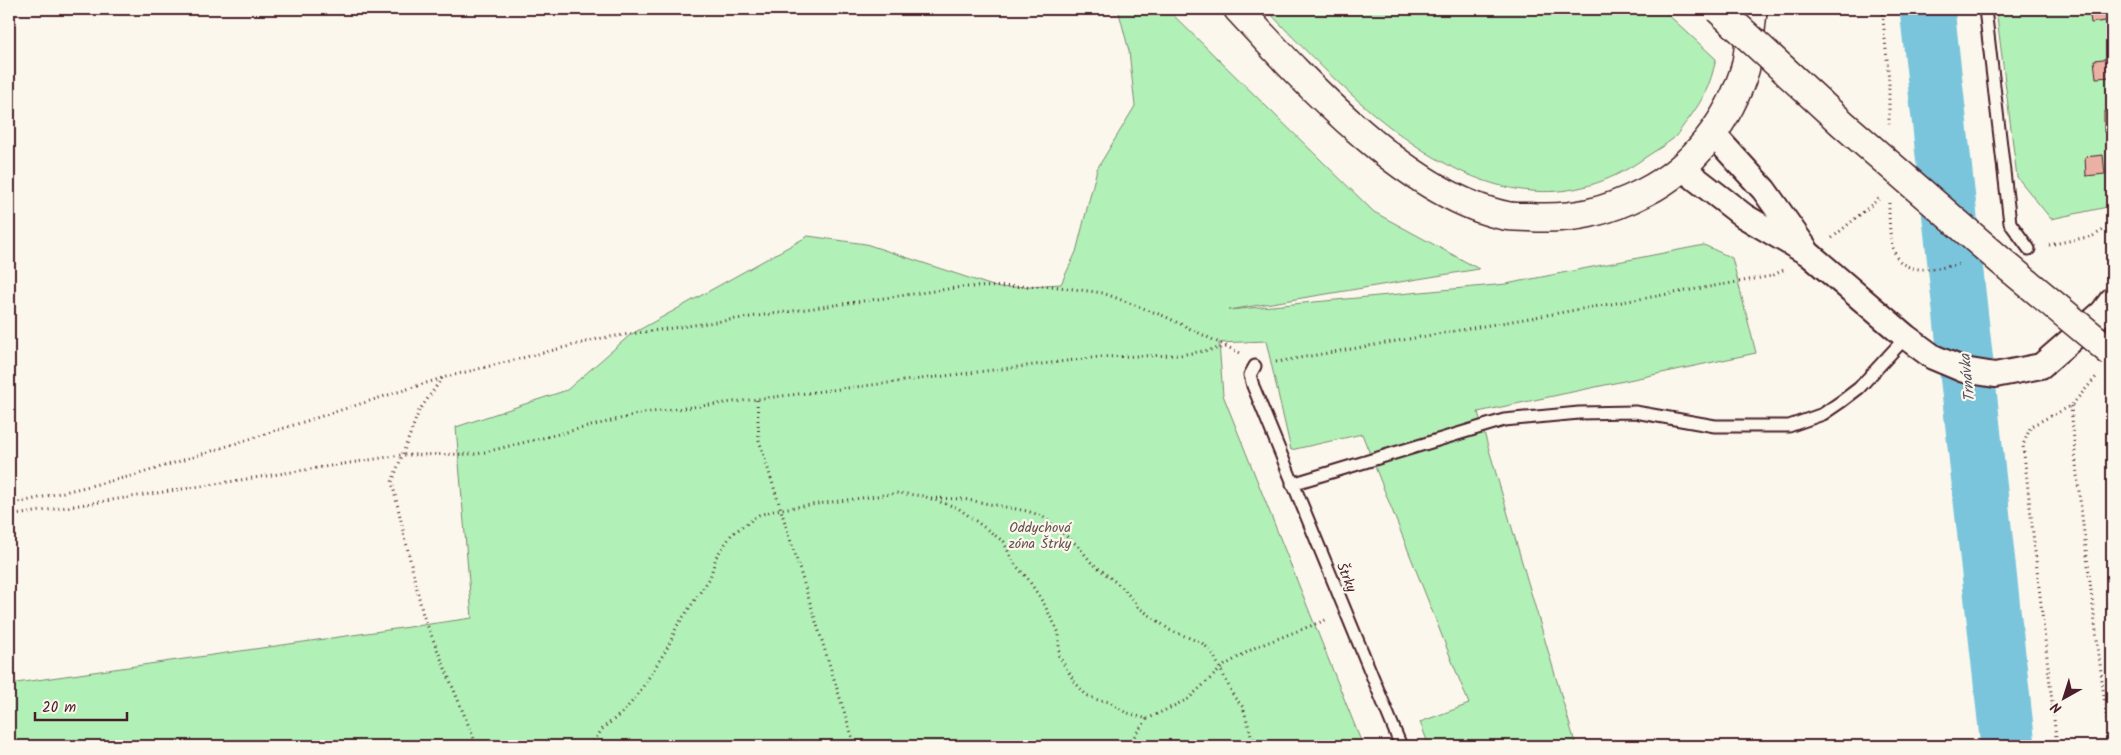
<svg xmlns="http://www.w3.org/2000/svg" width="2121" height="755" viewBox="0 0 2121 755" font-family="Kalam,sans-serif">
	<style>
		.green { fill: #b1f0b7; stroke: #7e8871 }
		.lines { fill: none; stroke-linecap: round; stroke-linejoin: round }
		.river { stroke: #7ac5db; stroke-width: 55 }
		.building { fill: #e9b0a3; stroke: #4a1f2b }
		.lane-casing { stroke: #4a1f2b; stroke-width: 15 }
		.street-casing { stroke: #4a1f2b; stroke-width: 28 }
		.primary-casing { stroke: #4a1f2b; stroke-width: 31 }
		.path { stroke: #4a1f2b; stroke-width: 3; stroke-dasharray: 1 4; stroke-linecap: butt }
		.lane { stroke: #fbf7ec; stroke-width: 11 }
		.street { stroke: #fbf7ec; stroke-width: 24 }
		.primary { stroke: #fbf7ec; stroke-width: 28 }
		.primary-bridge-casing { stroke: #4a1f2b; stroke-width: 31; stroke-linecap: butt }
		.primary-bridge { stroke: #fbf7ec; stroke-width: 28 }
		.labels { text-anchor: middle; stroke-width: 4.5; stroke-linejoin: round; paint-order: stroke }
		.park-label { font-size: 14px; fill: #64534e; stroke: #fbf7ec }
		.street-label { font-size: 14px; fill: #4a1f2b; stroke: #fbf7ec }
		.water-label { font-size: 15px; font-style: italic; fill: #585160; stroke: #fbf7ec }
	</style>
	<rect width="100%" height="100%" fill="#fbf7ec"/>
	<filter id="ink" filterUnits="userSpaceOnUse"><feTurbulence type="fractalNoise" baseFrequency=".02" numOctaves="2"/><feDisplacementMap in="SourceGraphic" scale="10" xChannelSelector="R" yChannelSelector="G"/><feConvolveMatrix kernelMatrix="1 2 1 2 8 2 1 2 1" color-interpolation-filters="sRGB"/></filter>
	<g filter="url(#ink)">
		<g class="green">
			<polygon points="1118,9 1167,9 1374,212 1479,269 1229,310 1506,284 1704,245 1732,258 1756,353 1478,412 1576,746 1429,746 1420,722 1469,704 1362,434 1291,450 1266,341 1219,343 1223,395 1363,746 9,746 9,684 472,618 456,427 567,390 630,335 808,236 866,244 999,288 1061,284 1076,252 1097,169 1135,106 1129,51"/>
			<path d="M1266,9h396l54,50c-6,27 -12,39 -28,61 -5,5 -9,13 -14,18 -10,8 -21,14 -31,21 -143,100 -285,-53 -377,-150z"/>
			<polygon points="1996,9 2112,9 2112,206 2051,219 2017,177"/>
		</g>
		<g class="lines">
			<polyline class="river" points="1927,9 2008,746"/>
		</g>
		<g class="building">
			<polygon points="2089,9 2112,9 2112,20 2091,23"/>
			<polygon points="2112,58 2112,77 2096,78 2094,60"/>
			<polygon points="2112,111 2112,131 2104,132 2104,112"/>
			<polygon points="2103,155 2105,174 2086,176 2085,157"/>
		</g>
		<g class="lines">
			<g class="lane-casing">
				<g id="lane">
					<polyline points="1985,9 2010,223 2029,249"/>
					<polyline points="1255,366 1250,375 1253,386 1401,746"/>
					<polyline points="1292,484 1504,420 1579,413 1635,412 1715,426 1789,426 1823,414 1842,401 1859,388 1906,337"/>
				</g>
			</g>
			<g class="street-casing">
				<g id="street">
					<polyline points="1712,133 1764,190 1805,248"/>
					<polyline points="1682,168 1744,216 1809,254 1906,337 1933,357 1964,370 1995,375 2041,366 2103,312 2112,300"/>
				</g>
			</g>
			<g class="primary-casing">
				<path id="primary" d="M1238,9c65,71 171,188 269,207 7,1 15,1 22,1 44,3 77,-5 116,-25 48,-24 85,-73 100,-123 5,-19 5,-41 8,-60"/>
			</g>
			<g class="path">
				<polyline points="1882,9 1889,80 1889,124"/>
				<path d="M1889,203c0,62 8,75 71,61"/>
				<polyline points="1832,238 1881,197"/>
				<polyline points="2049,245 2093,236 2112,225"/>
				<polyline points="1276,362 1772,276 1783,270"/>
				<polyline points="442,378 419,411 392,482 423,615 477,746"/>
				<polyline points="757,400 759,440 855,746"/>
				<polyline points="2071,406 2077,475 2110,746"/>
				<polyline points="931,498 963,499 1027,511 1042,516 1078,546 1091,562 1124,589 1138,607 1170,630 1202,643 1212,652 1234,697 1243,707 1251,735 1258,746"/>
				<polyline points="9,505 136,475 442,378 602,338 962,287 1051,286 1103,293 1164,316 1240,353"/>
				<polyline points="9,516 401,455 477,454 644,413 1099,357 1180,355 1227,347"/>
				<polyline points="1147,719 1188,699 1225,665 1256,647 1326,620"/>
				<polyline points="591,746 603,728 622,713 637,696 668,647 677,626 710,578 716,557 732,534 759,515 781,509 898,493 923,496 958,508 1004,542 1013,562 1028,579 1044,604 1059,633 1059,656 1074,681 1086,695 1098,700 1110,702 1125,712 1147,719 1135,735 1129,746"/>
				<polyline points="2057,746 2023,445 2031,426 2071,406 2096,377"/>
			</g>
			<use href="#lane" class="lane"/>
			<use href="#street" class="street"/>
			<use href="#primary" class="primary"/>
			<g class="primary-bridge-casing">
				<polyline id="primary-bridge" points="1718,9 1843,124 2001,261 2112,353"/>
			</g>
			<use href="#primary-bridge" class="primary-bridge"/>
		</g>
	</g>
	<g class="labels">
		<g class="park-label">
			<text x="1040" y="532">Oddychová<tspan x="1040" dy="16">zóna Štrky</tspan></text>
		</g>
		<g class="street-label">
			<text transform="translate(1347 577) rotate(67)" y="5">Štrky</text>
		</g>
		<g class="water-label">
			<text transform="translate(1967 378) rotate(-96)" y="5">Trnávka</text>
		</g>
	</g>
	<rect width="2121" height="755" fill="none" stroke="#fbf7ec" stroke-width="30"/>
	<rect x="15" y="15" width="2091" height="725" fill="none" stroke="#4a1f2b" stroke-width="2" filter="url(#ink)"/>
	<g transform="translate(2064 698) rotate(219)" stroke="#fbf7ec" stroke-width="4" paint-order="stroke">
	<path d="M0-4L9 19L0 12L-9 19Z" fill="#4a1f2b"/>
	<text y="-8" font-size="14" font-weight="bold" text-anchor="middle" fill="#4a1f2b">N</text>
	</g>
	<path d="M35 712v8h92v-8" fill="none" stroke="#4a1f2b" stroke-width="2.5"/>
	<text x="42" y="712" font-size="15" fill="#4a1f2b" stroke="#fbf7ec" stroke-width="4" paint-order="stroke">20 m</text>
</svg>
